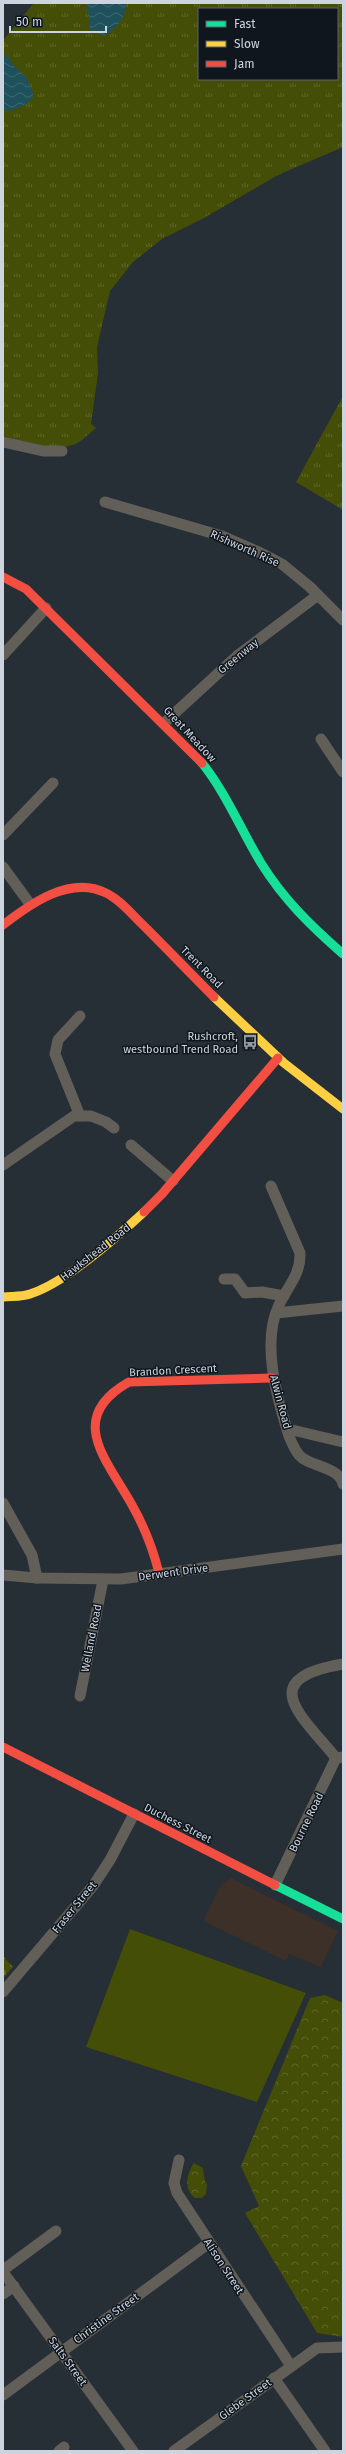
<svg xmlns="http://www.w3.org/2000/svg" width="346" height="2454" viewBox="0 0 346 2454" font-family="'Fira Sans',sans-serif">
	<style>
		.commercial { fill: #3d3028 }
		.grass { fill: url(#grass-tufts); fill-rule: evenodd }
		.cemetery { fill: url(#cemetery-stones) }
		.park { fill: url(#park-crowns) }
		.pitch { fill: #454e07 }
		.water { fill: url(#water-waves) }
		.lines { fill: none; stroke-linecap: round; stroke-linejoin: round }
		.street { stroke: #625e58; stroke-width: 11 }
		.fast { stroke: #16e098; stroke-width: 9 }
		.slow { stroke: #ffcf43; stroke-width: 9 }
		.jam { stroke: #f24e42; stroke-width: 9 }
		.labels { text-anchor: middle; stroke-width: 3; stroke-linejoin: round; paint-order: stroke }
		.street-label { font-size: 11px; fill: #ccd5df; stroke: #0f161d }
		.poi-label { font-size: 11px; fill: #ccd5df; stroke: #0f161d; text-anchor: end }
	</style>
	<defs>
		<pattern id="grass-tufts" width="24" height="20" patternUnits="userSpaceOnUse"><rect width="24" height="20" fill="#454e07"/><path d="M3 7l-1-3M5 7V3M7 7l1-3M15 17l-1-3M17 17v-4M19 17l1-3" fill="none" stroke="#5f672b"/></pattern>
		<pattern id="cemetery-stones" width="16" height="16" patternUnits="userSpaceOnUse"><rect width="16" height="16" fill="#454e07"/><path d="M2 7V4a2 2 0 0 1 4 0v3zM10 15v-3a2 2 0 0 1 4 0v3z" fill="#5f672b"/></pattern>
		<pattern id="park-crowns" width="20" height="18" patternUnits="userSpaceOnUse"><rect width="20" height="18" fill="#454e07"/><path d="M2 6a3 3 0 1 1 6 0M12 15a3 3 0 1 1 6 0" fill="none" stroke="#5f672b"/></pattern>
		<pattern id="water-waves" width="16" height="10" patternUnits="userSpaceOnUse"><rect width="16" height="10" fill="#1f515d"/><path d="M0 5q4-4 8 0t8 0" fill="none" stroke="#3e6974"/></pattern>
	</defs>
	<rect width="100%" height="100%" fill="#262e36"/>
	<polygon class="commercial" points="231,1878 338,1931 321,1967 289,1954 286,1961 203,1921 221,1885"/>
	<g class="grass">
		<path d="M34,3h309v144l-65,28 -74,43 -42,21 -29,23 -23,29 -13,56 1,26 -7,51 5,4c-5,4 -11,10 -17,14 -22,13 -54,0 -76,-6v-396zM199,9h138v70h-138z"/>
		<polygon points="343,396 343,510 296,482"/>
	</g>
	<polygon class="cemetery" points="3,1956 13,1967 3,1978"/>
	<g class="park">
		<polygon points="325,1995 343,2003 343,2337 317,2333 245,2213 259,2206 241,2166 310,1998"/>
		<path d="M194,2163l9,5 2,14 2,2 -1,10 -4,4h-7c-12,-9 -8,-25 -1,-35z"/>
	</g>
	<polygon class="pitch" points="130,1929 306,1993 257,2102 86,2047"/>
	<g class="water">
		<path d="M87,3h38c2,15 -9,24 -20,33l-15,-6z"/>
		<polygon points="7,55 13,65 27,78 34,96 25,105 9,111 3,109 3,57"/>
	</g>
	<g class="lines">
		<g class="street">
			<polyline points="3,442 43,451 62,451"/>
			<polyline points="105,502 222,536 261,553 282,564 310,587 343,620"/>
			<polyline points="3,655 46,608"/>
			<polyline points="164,723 237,656 318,595"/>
			<polyline points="321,739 343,772"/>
			<polyline points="3,835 53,783"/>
			<polyline points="3,867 30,904"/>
			<polyline points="80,1116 55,1054 58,1040 80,1016"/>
			<polyline points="131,1145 173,1181"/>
			<polyline points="3,1165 74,1116 91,1116 106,1122 114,1128"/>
			<path d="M271,1186l29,67c1,22 -13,34 -21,52 -18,37 -2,94 10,131 2,5 6,14 10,19 10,12 40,11 44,29"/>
			<polyline points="224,1279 235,1279 245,1293 262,1292 284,1296"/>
			<polyline points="276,1313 343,1306"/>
			<polyline points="288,1429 343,1442"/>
			<polyline points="3,1503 32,1555 37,1578"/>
			<polyline points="3,1575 37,1578 121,1579 343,1549"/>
			<path d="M343,1664c-88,15 -43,50 -7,94l7,-1"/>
			<polyline points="80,1696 103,1580"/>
			<polyline points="275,1885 336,1758"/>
			<polyline points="3,1992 93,1886 110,1860 134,1814"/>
			<polyline points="179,2160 174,2183 177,2193 291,2366"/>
			<polyline points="3,2270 56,2231"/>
			<polyline points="3,2272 133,2451"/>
			<polyline points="3,2294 14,2286"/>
			<polyline points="274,2378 325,2451"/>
			<polyline points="3,2395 209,2243"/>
			<polyline points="59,2451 64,2447"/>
			<polyline points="174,2451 317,2348 343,2347"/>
		</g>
		<g class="fast">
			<path d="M202,763c24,30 39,67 59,100 23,37 50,63 82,91"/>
			<polyline points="275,1885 343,1919"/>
		</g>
		<g class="slow">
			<polyline points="214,997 284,1063 343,1109"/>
			<path d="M3,1297c9,-1 19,0 27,-3 35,-11 87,-57 114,-82"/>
		</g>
		<g class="jam">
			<polyline points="3,577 26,589 202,763"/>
			<path d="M3,925c27,-21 67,-50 103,-32 15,7 27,23 39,34 23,23 46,47 69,70"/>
			<polyline points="144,1212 162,1194 278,1058"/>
			<path d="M159,1573c-6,-24 -15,-47 -27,-68 -25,-45 -67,-87 -3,-123l143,-4"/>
			<polyline points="3,1747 275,1885"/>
		</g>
	</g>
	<defs>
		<g id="bus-bare" transform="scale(1.2)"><path d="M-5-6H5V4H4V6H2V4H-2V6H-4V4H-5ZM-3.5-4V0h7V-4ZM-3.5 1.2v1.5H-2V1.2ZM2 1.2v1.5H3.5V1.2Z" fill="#929ba4" stroke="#0f161d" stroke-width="2.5" paint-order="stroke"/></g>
	</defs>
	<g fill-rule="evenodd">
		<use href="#bus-bare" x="250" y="1042"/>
	</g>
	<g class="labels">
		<g class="street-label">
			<text transform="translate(245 548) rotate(24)" y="4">Rishworth Rise</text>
			<text transform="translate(238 656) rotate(-39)" y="4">Greenway</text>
			<text transform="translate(190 734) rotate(47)" y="4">Great Meadow</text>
			<text transform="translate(202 967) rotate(45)" y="4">Trent Road</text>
			<text transform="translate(95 1252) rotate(-38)" y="4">Hawkshead Road</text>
			<text transform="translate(173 1370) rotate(-3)" y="4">Brandon Crescent</text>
			<text transform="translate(281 1402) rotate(75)" y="4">Alwin Road</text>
			<text transform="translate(173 1572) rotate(-8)" y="4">Derwent Drive</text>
			<text transform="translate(91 1638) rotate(-79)" y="4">Welland Road</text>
			<text transform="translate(306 1822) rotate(-64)" y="4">Bourne Road</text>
			<text transform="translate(178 1823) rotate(27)" y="4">Duchess Street</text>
			<text transform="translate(74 1907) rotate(-51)" y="4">Fraser Street</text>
			<text transform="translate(224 2266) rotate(57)" y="4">Alison Street</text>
			<text transform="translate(106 2318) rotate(-36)" y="4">Christine Street</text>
			<text transform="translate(68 2361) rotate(54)" y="4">Salts Street</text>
			<text transform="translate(245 2399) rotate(-36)" y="4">Glebe Street</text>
		</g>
		<g class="poi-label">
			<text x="238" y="1040">Rushcroft,<tspan x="238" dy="13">westbound Trend Road</tspan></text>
		</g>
	</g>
	<rect width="346" height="2454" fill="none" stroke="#ccd5df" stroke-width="8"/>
	<rect x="198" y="8" width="140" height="72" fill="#0f161d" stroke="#5b626b"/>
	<rect x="206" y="21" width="20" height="6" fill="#16e098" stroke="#5b626b"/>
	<text x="234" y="28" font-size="12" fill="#ccd5df">Fast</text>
	<rect x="206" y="41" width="20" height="6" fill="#ffcf43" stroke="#5b626b"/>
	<text x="234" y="48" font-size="12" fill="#ccd5df">Slow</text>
	<rect x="206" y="61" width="20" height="6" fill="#f24e42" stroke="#5b626b"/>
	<text x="234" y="68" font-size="12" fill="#ccd5df">Jam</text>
	<path d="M10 26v6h96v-6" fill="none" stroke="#ccd5df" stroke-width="2"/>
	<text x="16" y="26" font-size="12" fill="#ccd5df" stroke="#0f161d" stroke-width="3" paint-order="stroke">50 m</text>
</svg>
